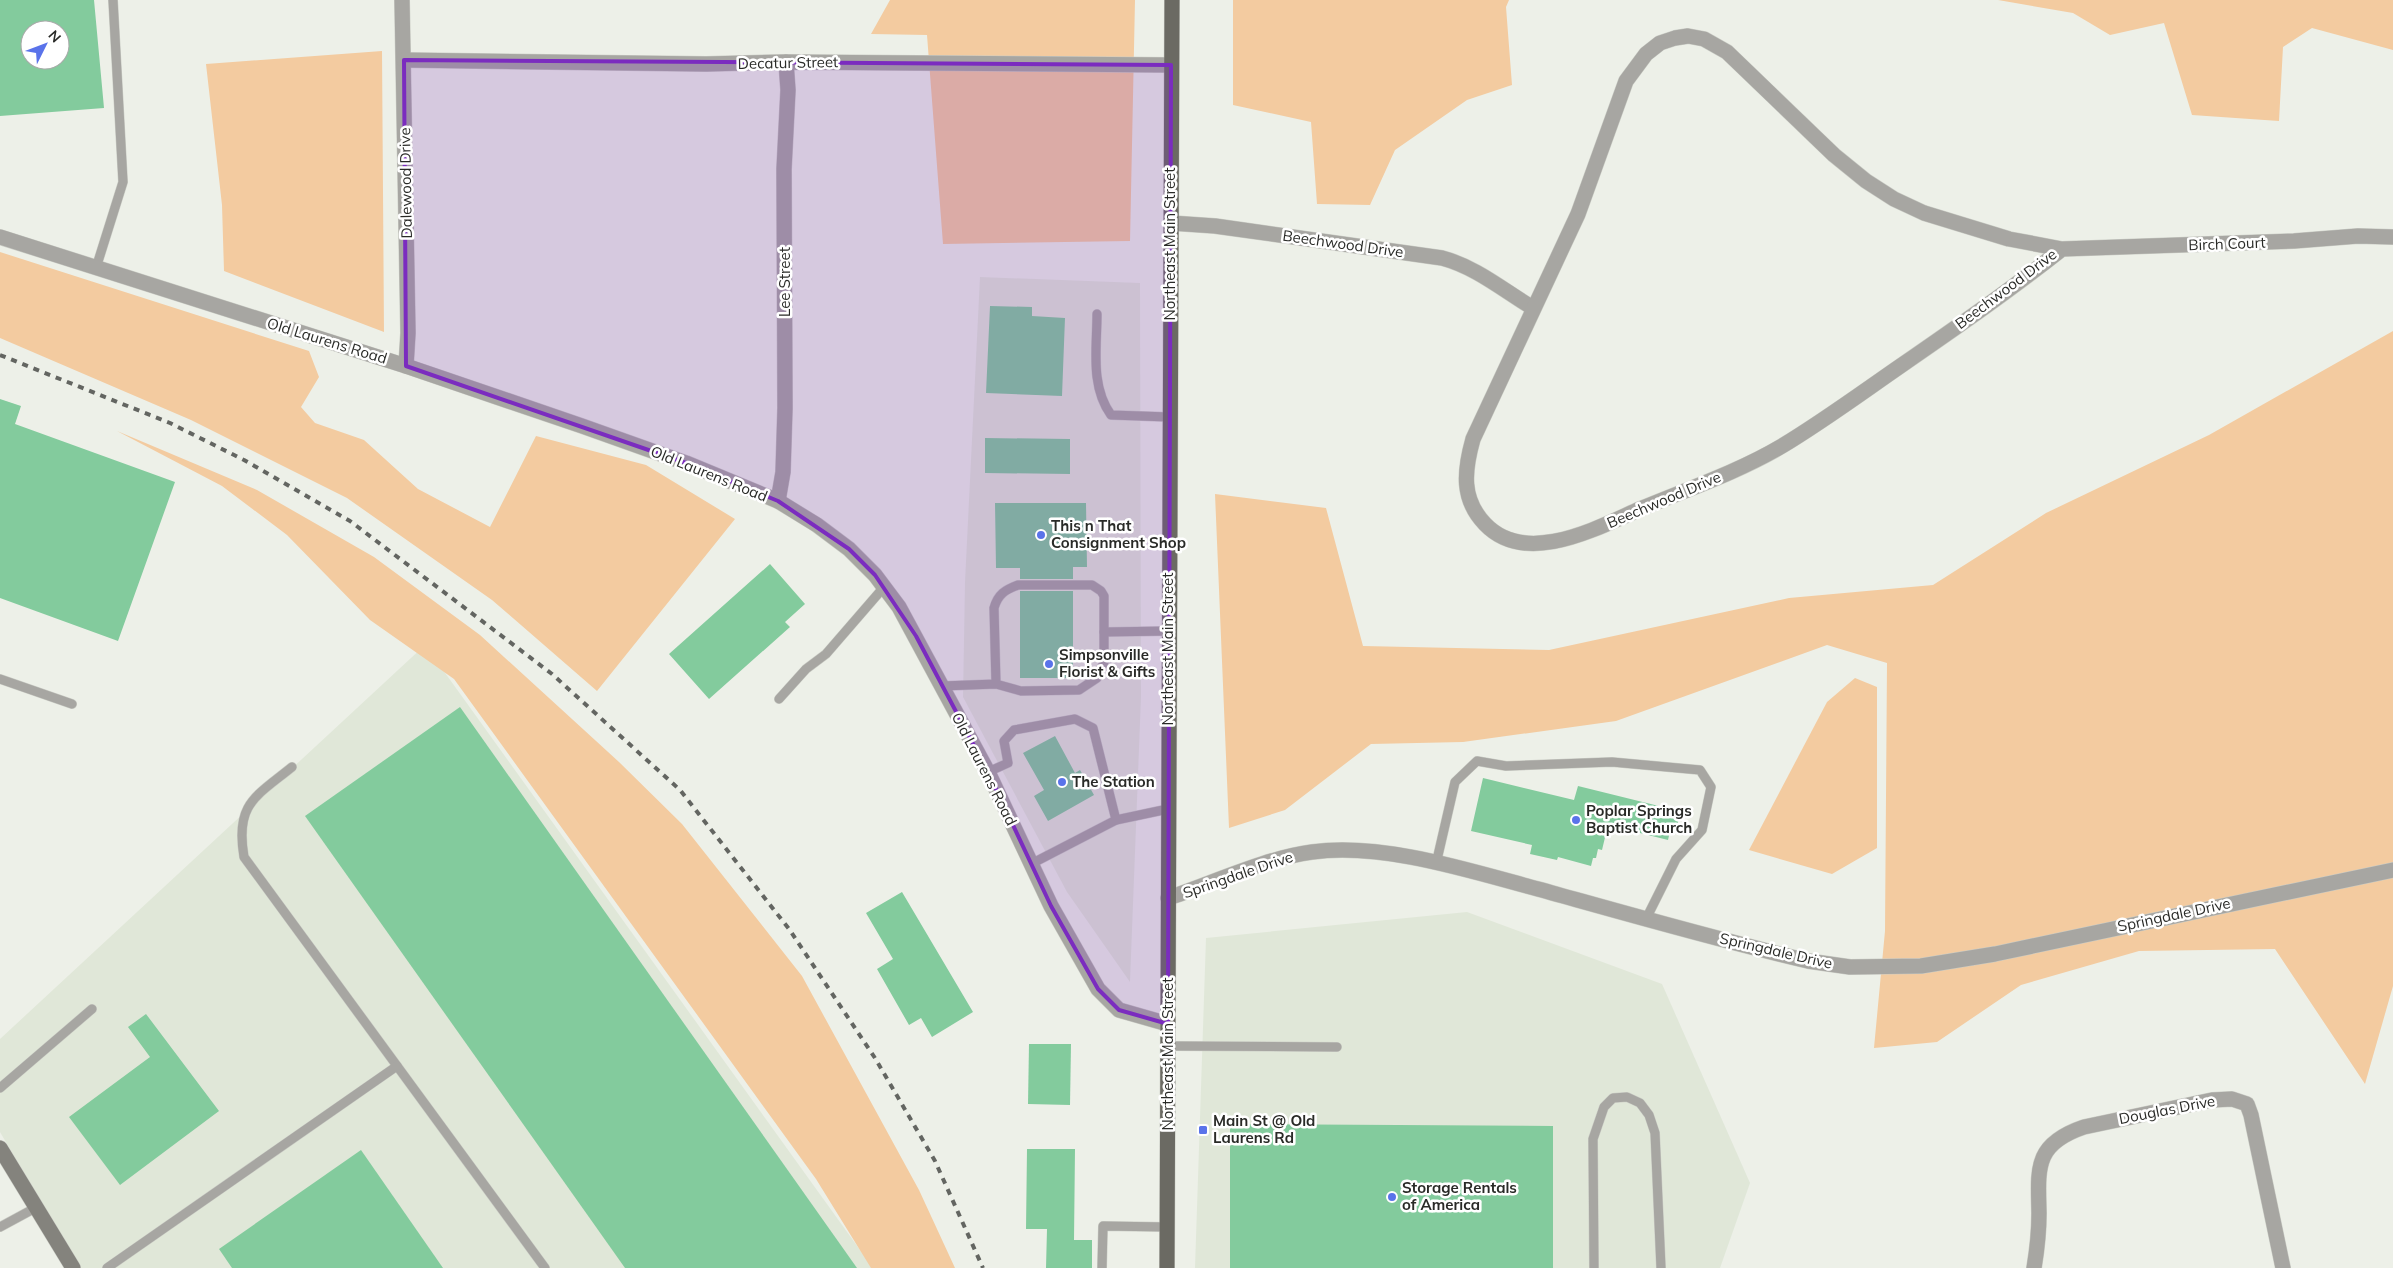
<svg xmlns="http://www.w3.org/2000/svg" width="2393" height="1268" viewBox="0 0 2393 1268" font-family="Mulish,sans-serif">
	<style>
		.built { fill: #e0e7d8 }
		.green { fill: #f3cba0 }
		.building { fill: #83cb9d; fill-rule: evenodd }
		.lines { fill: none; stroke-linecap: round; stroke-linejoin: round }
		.lane-casing { stroke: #caccc5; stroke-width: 10 }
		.street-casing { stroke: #caccc5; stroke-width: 16 }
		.secondary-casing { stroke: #caccc5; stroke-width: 16 }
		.primary-casing { stroke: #caccc5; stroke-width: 16 }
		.lane { stroke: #a7a6a2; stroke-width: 9 }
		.street { stroke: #a7a6a2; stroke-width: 15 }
		.secondary { stroke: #84837d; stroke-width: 15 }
		.primary { stroke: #6b6a63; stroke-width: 15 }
		.rail { stroke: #636561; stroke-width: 4; stroke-dasharray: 6 6; stroke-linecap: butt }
		.marked { fill: #7b2cbf; fill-opacity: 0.2; stroke: #7b2cbf; stroke-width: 4; stroke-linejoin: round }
		.poi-dot { fill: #5a73ea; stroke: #fff; stroke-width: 2 }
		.labels { text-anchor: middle; stroke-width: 5; stroke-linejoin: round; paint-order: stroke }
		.street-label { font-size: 15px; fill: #292a27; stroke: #fff }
		.poi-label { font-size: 15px; font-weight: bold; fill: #292a27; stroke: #fff; text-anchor: start }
	</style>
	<rect width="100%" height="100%" fill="#edf0e8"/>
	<g class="built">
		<polygon points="980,277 1140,283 1141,697 1130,982 1067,892 963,697 965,582"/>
		<polygon points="425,645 873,1268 80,1268 0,1132 0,1039"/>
		<polygon points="1467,912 1662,984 1750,1183 1720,1268 1195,1268 1206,938"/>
	</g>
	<g class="green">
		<polygon points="890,0 1135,0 1130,241 943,244 927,35 871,34"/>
		<polygon points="1233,0 1509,0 1506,7 1512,85 1467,100 1395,150 1370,205 1317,204 1311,122 1233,105"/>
		<polygon points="1998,0 2393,0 2393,50 2312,28 2283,47 2279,121 2192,115 2164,23 2110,35 2073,13"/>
		<polygon points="382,51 384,332 224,271 222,205 206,64"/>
		<polygon points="0,252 309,351 319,377 301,407 315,423 364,440 418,489 490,527 536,436 646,465 735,519 597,691 492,600 347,498 191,420 0,338"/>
		<polygon points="2393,331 2393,986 2365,1084 2275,949 2139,951 2021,985 1937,1042 1874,1048 1885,931 1887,663 1827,645 1616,721 1463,742 1371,744 1285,810 1229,828 1215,494 1326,508 1363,646 1549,650 1789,598 1933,585 2046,513 2209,435"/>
		<polygon points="117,431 257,490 374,557 480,635 619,762 682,824 802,976 919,1190 955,1268 871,1268 816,1179 454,679 370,620 287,535 222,486"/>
		<polygon points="1855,678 1877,687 1877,848 1832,874 1749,850 1827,702"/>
	</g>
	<g class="building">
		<path d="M0,0h94l10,108 -104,8zM30,30h30v30h-30z"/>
		<polygon points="990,306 1032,307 1032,316 1065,318 1062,396 986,393"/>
		<polygon points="0,399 21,406 15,424 175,482 118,641 0,598"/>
		<polygon points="985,438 1070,439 1070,474 985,473"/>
		<polygon points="995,503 1086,503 1087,567 1073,567 1073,579 1020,579 1020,568 996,568"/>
		<polygon points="770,564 805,604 785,622 790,627 709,699 669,654"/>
		<rect x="1020" y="591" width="53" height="87"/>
		<polygon points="460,707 857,1268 625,1268 305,816"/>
		<polygon points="1055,736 1075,773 1080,770 1094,795 1048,821 1034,796 1044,790 1023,753"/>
		<polygon points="1483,778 1574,800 1578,786 1675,810 1675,813 1680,815 1675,832 1670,831 1668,840 1608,825 1602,850 1598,849 1596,858 1593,858 1591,866 1558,857 1557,860 1530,854 1532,845 1471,831"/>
		<polygon points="902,892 973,1012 932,1037 921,1018 909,1025 877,969 893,959 866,913"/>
		<polygon points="146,1014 219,1111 120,1185 69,1117 150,1057 128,1027"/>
		<polygon points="1029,1044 1071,1044 1070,1105 1028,1104"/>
		<polygon points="1230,1124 1553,1126 1553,1268 1230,1268"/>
		<polygon points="1027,1149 1075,1149 1074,1240 1092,1240 1092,1268 1046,1268 1047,1229 1026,1229"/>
		<polygon points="361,1150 443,1268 232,1268 219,1249"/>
	</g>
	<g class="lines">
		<g class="lane-casing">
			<g id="lane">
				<polyline points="96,268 123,182 113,0"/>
				<path d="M1097,314c0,34 -7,72 14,101l58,2"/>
				<polyline points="1104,632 1168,631"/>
				<polyline points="0,679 72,704"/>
				<path d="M942,686l54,-2 25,7 58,-1 18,-12 7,-16v-66l-3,-5 -9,-6h-74c-13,5 -20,9 -24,23l2,76"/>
				<polyline points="779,699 806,669 826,654 884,587"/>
				<path d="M292,767c-37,30 -57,37 -48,90l301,411"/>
				<polyline points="988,772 1008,763 1004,741 1014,730 1075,719 1093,728 1116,820 1031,864"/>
				<polyline points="1116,820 1168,809"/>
				<polyline points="1436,864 1455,782 1477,761 1506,766 1612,762 1700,770 1711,787 1702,830 1676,859 1646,919"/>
				<polyline points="1168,1046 1337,1047"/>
				<polyline points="0,1088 92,1009"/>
				<polyline points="0,1227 37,1207"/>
				<polyline points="107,1268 397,1066"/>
				<polyline points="1102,1268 1103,1226 1167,1227"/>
				<polyline points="1594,1268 1593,1139 1604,1107 1613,1098 1627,1097 1640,1103 1649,1115 1655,1133 1661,1268"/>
			</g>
		</g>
		<g class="street-casing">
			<g id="street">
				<polyline points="402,0 408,333 406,366"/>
				<polyline points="404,60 706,64 786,62 1171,65"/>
				<path d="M1171,223l44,3 227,32c34,9 61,32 91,50"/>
				<polyline points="0,237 406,366 582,426 686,463 778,501 817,525 849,549 875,575 899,607 988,772 1051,906 1098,989 1119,1010 1168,1024"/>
				<path d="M2062,249c-53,42 -108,80 -163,118 -39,27 -77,55 -117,79 -44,26 -94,43 -142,63 -43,19 -114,58 -155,15 -24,-25 -21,-53 -12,-85l105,-225 48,-133 20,-27 14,-11 15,-5 13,-2 16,3 23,13 107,103 32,26 28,18 30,14 85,26 53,10 232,-8 64,-5 35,1"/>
				<polyline points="778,501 783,472 785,408 784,169 788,90 786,62"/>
				<path d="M1168,898c45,-15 98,-40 144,-46 70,-10 159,19 226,37 90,25 180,51 270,72l42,6 71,-1 74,-12 398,-84"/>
				<path d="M2034,1268c3,-18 5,-36 5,-55 -1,-45 -5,-69 45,-86l128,-27 20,-1 15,5 4,11 32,153"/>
			</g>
		</g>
		<g class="secondary-casing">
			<polyline id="secondary" points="0,1148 73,1268"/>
		</g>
		<g class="primary-casing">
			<polyline id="primary" points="1167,1268 1172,0"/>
		</g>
		<use href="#lane" class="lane"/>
		<use href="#street" class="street"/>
		<use href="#secondary" class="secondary"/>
		<use href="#primary" class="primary"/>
		<polyline class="rail" points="0,355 170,423 244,460 350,521 552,674 680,790 789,929 875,1058 935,1161 983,1268"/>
	</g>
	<path class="marked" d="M404,60l767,5 -3,959 -49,-14 -21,-21 -47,-83 -63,-134 -72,-136 -41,-61 -26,-26 -71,-48 -92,-38 -280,-97z"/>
	<g class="poi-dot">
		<circle cx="1041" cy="535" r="5"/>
		<circle cx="1049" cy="664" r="5"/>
		<circle cx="1062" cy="782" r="5"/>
		<circle cx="1576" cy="820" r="5"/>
		<rect x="1198" y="1125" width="10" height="10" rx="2.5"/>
		<circle cx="1392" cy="1197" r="5"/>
	</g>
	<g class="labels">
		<g class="street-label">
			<text transform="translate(788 63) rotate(-1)" y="5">Decatur Street</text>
			<text transform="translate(406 183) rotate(-91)" y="5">Dalewood Drive</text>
			<text transform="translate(1170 244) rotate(-90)" y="5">Northeast Main Street</text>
			<text transform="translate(1343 244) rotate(8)" y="5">Beechwood Drive</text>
			<text transform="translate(2227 244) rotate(-2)" y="5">Birch Court</text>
			<text transform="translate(785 282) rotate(-90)" y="5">Lee Street</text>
			<text transform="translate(2006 289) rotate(-37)" y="5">Beechwood Drive</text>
			<text transform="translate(327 341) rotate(17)" y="5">Old Laurens Road</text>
			<text transform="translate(709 474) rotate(22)" y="5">Old Laurens Road</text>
			<text transform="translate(1664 500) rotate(-23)" y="5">Beechwood Drive</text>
			<text transform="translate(1168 649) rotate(-90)" y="5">Northeast Main Street</text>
			<text transform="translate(984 769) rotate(63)" y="5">Old Laurens Road</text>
			<text transform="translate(1238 875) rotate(-19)" y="5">Springdale Drive</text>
			<text transform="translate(2174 915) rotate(-12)" y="5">Springdale Drive</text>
			<text transform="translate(1776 951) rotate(13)" y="5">Springdale Drive</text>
			<text transform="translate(1168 1054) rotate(-90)" y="5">Northeast Main Street</text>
			<text transform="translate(2167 1110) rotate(-11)" y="5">Douglas Drive</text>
		</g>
		<g class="poi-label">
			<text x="1051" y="531">This n That<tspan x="1051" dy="17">Consignment Shop</tspan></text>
			<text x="1059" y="660">Simpsonville<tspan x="1059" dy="17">Florist &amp; Gifts</tspan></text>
			<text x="1072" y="787">The Station</text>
			<text x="1586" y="816">Poplar Springs<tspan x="1586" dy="17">Baptist Church</tspan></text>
			<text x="1213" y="1126">Main St @ Old<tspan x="1213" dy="17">Laurens Rd</tspan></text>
			<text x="1402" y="1193">Storage Rentals<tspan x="1402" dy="17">of America</tspan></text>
		</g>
	</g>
	<g transform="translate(45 45) rotate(48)"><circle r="24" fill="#ffffff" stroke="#a9aaa9"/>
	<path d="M0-4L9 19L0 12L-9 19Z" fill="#5a73ea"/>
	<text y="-8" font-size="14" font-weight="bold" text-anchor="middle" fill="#292a27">N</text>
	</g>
</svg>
